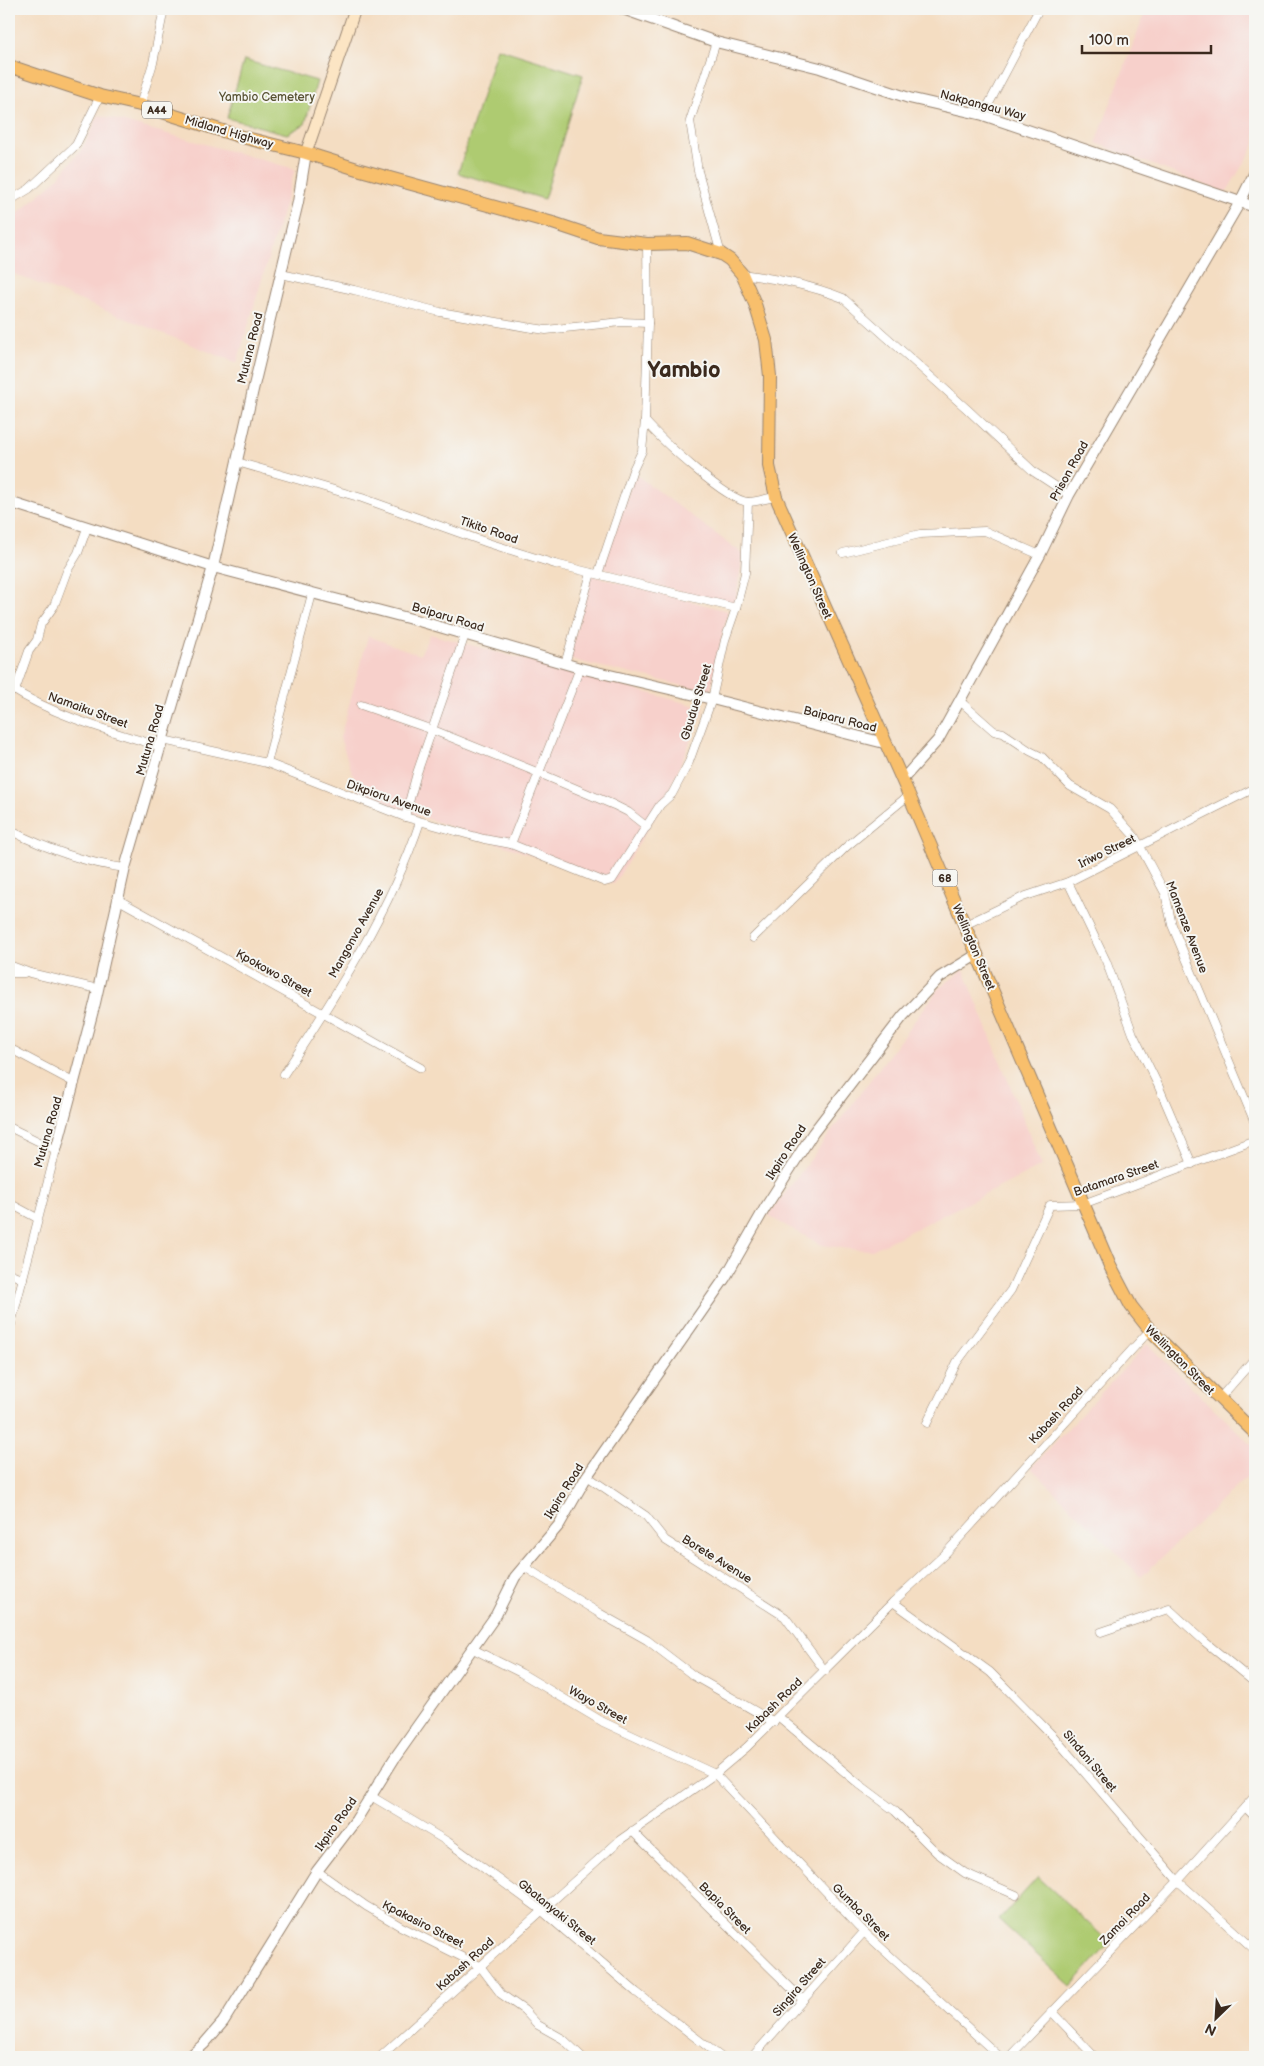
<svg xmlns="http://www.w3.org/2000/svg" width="1264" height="2066" viewBox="0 0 1264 2066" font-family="'Balsamiq Sans',sans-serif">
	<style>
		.built { fill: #f7d0cb }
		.green { fill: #aecb71; stroke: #747a48 }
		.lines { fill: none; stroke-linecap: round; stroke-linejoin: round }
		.minor-casing { stroke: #988470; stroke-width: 9 }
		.tertiary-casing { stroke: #988470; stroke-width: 12 }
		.secondary-casing { stroke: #988470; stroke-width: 13 }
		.primary-casing { stroke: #988470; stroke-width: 14 }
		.minor { stroke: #fff; stroke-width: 8 }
		.tertiary { stroke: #fff; stroke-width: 10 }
		.secondary { stroke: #fce5c4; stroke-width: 11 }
		.primary { stroke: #f8bf6c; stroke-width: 12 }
		.labels { text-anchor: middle; stroke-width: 4; stroke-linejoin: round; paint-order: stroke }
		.shield { fill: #f6f6f2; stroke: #73675e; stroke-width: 1 }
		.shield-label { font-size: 11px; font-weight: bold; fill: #3b2a1e }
		.park-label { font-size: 12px; fill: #585233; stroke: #f6f6f2 }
		.street-label { font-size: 12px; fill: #3b2a1e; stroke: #f6f6f2 }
		.town-label { font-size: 22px; font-weight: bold; fill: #3b2a1e; stroke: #f6f6f2 }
	</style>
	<rect width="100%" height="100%" fill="#f6f6f2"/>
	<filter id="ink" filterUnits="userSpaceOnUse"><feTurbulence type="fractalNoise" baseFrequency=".02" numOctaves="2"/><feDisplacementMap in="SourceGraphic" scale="10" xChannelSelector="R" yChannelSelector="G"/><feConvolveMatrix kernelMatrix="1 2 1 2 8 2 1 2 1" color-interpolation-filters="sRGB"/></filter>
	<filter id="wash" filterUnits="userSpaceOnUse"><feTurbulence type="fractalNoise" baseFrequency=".0096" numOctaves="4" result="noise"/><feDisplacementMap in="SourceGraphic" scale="20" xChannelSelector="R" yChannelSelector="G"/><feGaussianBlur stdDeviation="1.12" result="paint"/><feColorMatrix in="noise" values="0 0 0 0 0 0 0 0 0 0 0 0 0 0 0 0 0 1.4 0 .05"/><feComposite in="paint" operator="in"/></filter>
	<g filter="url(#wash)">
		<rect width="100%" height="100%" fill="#f4ddc2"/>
		<g class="built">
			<polygon points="1146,9 1255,9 1255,144 1226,193 1096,143"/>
			<polygon points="99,115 295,169 237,363 9,272 9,221 55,181 82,149"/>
			<polygon points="635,474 743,554 735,605 631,579 602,566"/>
			<polygon points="591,575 728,611 710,692 568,659"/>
			<polygon points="430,634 704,708 667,797 614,884 360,795 340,738 368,636 420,655"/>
			<polygon points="964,970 1042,1166 872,1250 848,1249 822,1245 768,1216 940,987"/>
			<polygon points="1147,1344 1255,1448 1255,1469 1141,1577 1031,1468"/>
		</g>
		<g class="green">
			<polygon points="497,48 583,75 544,199 458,173"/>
			<polygon points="244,60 317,81 305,124 287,134 227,118"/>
			<polygon points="1038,1877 1110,1943 1071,1986 999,1920"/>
		</g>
	</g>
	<g filter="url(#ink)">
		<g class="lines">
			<g class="minor-casing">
				<g id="minor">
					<polyline points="716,42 690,121 698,171 721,254"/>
					<polyline points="140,105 153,63 164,9"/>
					<polyline points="983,115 1039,9"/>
					<polyline points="9,201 29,189 76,145 100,96"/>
					<polyline points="281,274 354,290 440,312 526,327 546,330 621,322 648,323"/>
					<path d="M742,274c35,5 68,11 101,24l124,111 67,63 35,23"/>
					<path d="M645,421c16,18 82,81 104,81 8,0 18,-4 27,-5"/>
					<polyline points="237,462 362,498 488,543 555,564 736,608"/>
					<polyline points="843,553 920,534 985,531 1040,555"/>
					<polyline points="598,574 633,470 642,451 645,421 648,323 647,244"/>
					<polyline points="565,664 591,573"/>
					<path d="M9,687c45,29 101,44 153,60"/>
					<polyline points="15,691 29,651 37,640 41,624 54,606 67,571 78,553 87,528"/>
					<polyline points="960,701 994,731 1003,733 1030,751 1042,757 1070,786 1110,809 1135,837 1165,893 1172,925 1255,1123"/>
					<polyline points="361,705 433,730 539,773 614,805 628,812 647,827"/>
					<polyline points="163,740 267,763 405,817 484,839 511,844 605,882 612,880 660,805 672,794 689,762 712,699 725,640 736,608 745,573 748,502"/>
					<polyline points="267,763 312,594"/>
					<polyline points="405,817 417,773 465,635"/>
					<path d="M9,830c36,18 76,33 116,38"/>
					<polyline points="511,844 580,668"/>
					<polyline points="1068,882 1106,961 1133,1034 1158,1085 1192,1164"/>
					<polyline points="117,899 421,1068"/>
					<polyline points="965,925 1023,897 1068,882 1255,788"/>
					<polyline points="753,938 846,847 909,795"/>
					<polyline points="9,965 30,973 98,989"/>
					<polyline points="9,973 24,973"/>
					<polyline points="9,1048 75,1083"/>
					<path d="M284,1074c51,-77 107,-165 136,-252"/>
					<polyline points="9,1127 56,1150 9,1332"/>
					<polyline points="9,1203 37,1218"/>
					<polyline points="9,1273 23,1279"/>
					<polyline points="1219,1399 1255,1358"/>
					<polyline points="927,1423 957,1362 1011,1290 1050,1205 1083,1204 1255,1140"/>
					<polyline points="587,1476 646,1516 665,1540 785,1617 825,1671"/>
					<polyline points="523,1566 599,1613 647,1640 694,1676 774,1722"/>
					<polyline points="893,1602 990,1672 1054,1737 1178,1881 1255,1950"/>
					<polyline points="1101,1632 1169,1609 1205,1642 1255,1683"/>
					<polyline points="473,1649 521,1673 603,1722 715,1774 864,1932 1000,2057"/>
					<polyline points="779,1717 859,1784 895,1811 937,1853 965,1873 1016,1895"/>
					<polyline points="371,1796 448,1842 541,1910 636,1992 721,2057"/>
					<polyline points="1245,1807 1255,1817"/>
					<polyline points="632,1831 803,2000"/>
					<polyline points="317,1871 366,1906 400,1926 480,1966 501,1994 524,2010 538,2025 563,2039 582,2057"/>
					<polyline points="1051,2011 1095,2057"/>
					<polyline points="380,2057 620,1840 715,1774 747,1747 893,1602 944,1555 1150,1330"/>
					<polyline points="752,2057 864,1932"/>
					<polyline points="1009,2057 1178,1881 1255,1796"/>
				</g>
			</g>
			<g class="tertiary-casing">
				<g id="tertiary">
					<polyline points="623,9 716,42 820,68 909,98 983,115 1255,207"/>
					<polyline points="9,502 213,567 419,621 580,668 712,699 884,743"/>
					<polyline points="902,780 938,740 1040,555 1069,495 1240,202 1255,172"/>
					<polyline points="56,1150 95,1003 125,868 213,567 253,390 298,202 306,153"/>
					<polyline points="189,2057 204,2044 223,2022 317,1871 356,1820 394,1759 496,1615 515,1577 559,1525 587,1476 725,1278 765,1208 813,1133 903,1016 940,977 978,954"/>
				</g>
			</g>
			<g class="secondary-casing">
				<polyline id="secondary" points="306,153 355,9"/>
			</g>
			<g class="primary-casing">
				<polyline id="primary" points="9,66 100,96 140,105 242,137 306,153 357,169 553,223 598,238 647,244 687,243 721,254 730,260 742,274 755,304 766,340 770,376 769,466 776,497 909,795 1110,1266 1131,1306 1150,1330 1255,1433"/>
			</g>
			<use href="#minor" class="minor"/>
			<use href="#tertiary" class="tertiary"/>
			<use href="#secondary" class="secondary"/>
			<use href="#primary" class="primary"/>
		</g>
	</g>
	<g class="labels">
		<g class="shield">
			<rect x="142" y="101.5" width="30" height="17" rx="4"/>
			<rect x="932.5" y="869.5" width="25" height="17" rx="4"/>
		</g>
		<g class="shield-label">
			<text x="157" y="114">A44</text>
			<text x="945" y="882">68</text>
		</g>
		<g class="park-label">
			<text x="267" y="101">Yambio Cemetery</text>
		</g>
		<g class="street-label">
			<text transform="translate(983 105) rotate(15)" y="4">Nakpangau Way</text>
			<text transform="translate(229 132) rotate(16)" y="4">Midland Highway</text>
			<text transform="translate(250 348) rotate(-76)" y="4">Mutuna Road</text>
			<text transform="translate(1069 471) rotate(-61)" y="4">Prison Road</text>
			<text transform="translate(489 530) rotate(19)" y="4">Tikito Road</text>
			<text transform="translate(810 576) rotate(66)" y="4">Wellington Street</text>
			<text transform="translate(448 617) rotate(17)" y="4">Baiparu Road</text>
			<text transform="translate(696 702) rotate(-73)" y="4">Gbudue Street</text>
			<text transform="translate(88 710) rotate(20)" y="4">Namaiku Street</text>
			<text transform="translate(840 719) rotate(14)" y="4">Baiparu Road</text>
			<text transform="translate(150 740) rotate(-74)" y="4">Mutuna Road</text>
			<text transform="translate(389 798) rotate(19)" y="4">Dikpioru Avenue</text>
			<text transform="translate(1107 851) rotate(-26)" y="4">Iriwo Street</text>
			<text transform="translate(1187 927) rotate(69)" y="4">Mamenze Avenue</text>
			<text transform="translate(356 933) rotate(-61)" y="4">Mangonvo Avenue</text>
			<text transform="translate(974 947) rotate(67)" y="4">Wellington Street</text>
			<text transform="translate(274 973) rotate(29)" y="4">Kpokowo Street</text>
			<text transform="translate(48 1132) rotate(-74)" y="4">Mutuna Road</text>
			<text transform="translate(786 1152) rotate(-57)" y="4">Ikpiro Road</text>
			<text transform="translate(1116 1178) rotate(-19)" y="4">Batamara Street</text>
			<text transform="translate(1180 1360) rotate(45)" y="4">Wellington Street</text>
			<text transform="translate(1056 1415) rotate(-47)" y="4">Kabash Road</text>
			<text transform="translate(564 1491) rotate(-58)" y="4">Ikpiro Road</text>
			<text transform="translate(717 1559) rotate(32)" y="4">Borete Avenue</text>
			<text transform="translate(598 1705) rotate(29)" y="4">Wayo Street</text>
			<text transform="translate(774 1705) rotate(-44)" y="4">Kabash Road</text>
			<text transform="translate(1090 1761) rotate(50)" y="4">Sindani Street</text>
			<text transform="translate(336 1824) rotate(-55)" y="4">Ikpiro Road</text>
			<text transform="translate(725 1908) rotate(45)" y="4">Bapia Street</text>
			<text transform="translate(557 1912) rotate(39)" y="4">Gbatanyaki Street</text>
			<text transform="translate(861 1912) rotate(45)" y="4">Gumba Street</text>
			<text transform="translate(1125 1919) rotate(-46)" y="4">Zamoi Road</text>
			<text transform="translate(423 1924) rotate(27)" y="4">Kpakasiro Street</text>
			<text transform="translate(465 1964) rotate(-42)" y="4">Kabash Road</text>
			<text transform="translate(799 1987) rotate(-49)" y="4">Singira Street</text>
		</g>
		<g class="town-label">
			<text x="684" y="377">Yambio</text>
		</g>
	</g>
	<rect width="1264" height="2066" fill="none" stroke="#f6f6f2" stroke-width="30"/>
	<g transform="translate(1216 2018) rotate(205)" stroke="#f6f6f2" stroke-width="4" paint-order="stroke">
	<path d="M0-4L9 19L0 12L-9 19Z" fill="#3b2a1e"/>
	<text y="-8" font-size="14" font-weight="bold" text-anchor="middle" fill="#3b2a1e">N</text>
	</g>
	<path d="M1082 45v8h129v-8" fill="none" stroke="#3b2a1e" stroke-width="2.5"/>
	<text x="1089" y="45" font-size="15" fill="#3b2a1e" stroke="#f6f6f2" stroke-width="4" paint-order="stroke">100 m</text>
</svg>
